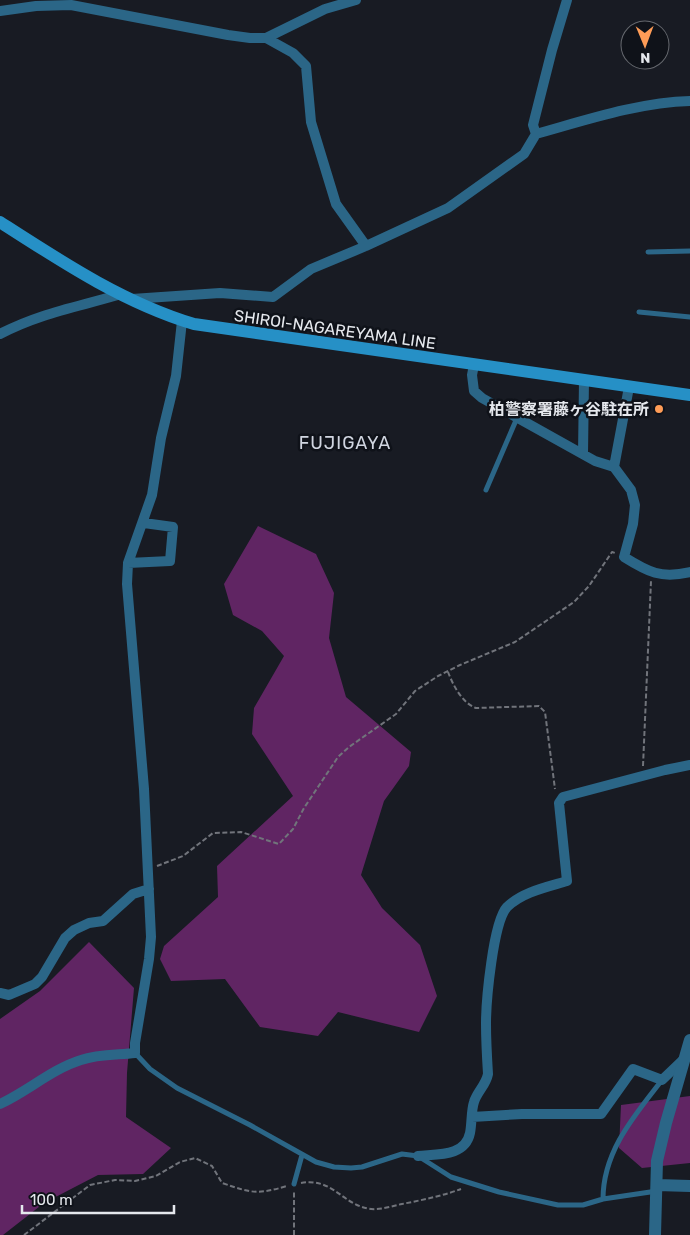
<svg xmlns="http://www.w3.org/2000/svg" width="690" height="1235" font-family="Rubik,'Noto Sans JP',sans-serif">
	<rect width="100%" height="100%" fill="#181b23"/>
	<path fill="#602563" d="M258,526l58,28 18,39 -5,45 17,59 65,55 -2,14 -25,35 -23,74 21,33 38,37 17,51 -18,36 -81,-20 -20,24 -58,-9 -35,-48 -54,2 -11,-22 4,-13 54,-49 -1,-31 76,-70 -41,-62 2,-26 30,-52 -22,-25 -29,-16 -9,-31z
		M89,942l45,46 -7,85 -1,44 45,31 -28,26 -45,1 -54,28 -41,32h-3v-216l40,-28z
		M690,1096v67l-48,5 -23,-20 2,-43z"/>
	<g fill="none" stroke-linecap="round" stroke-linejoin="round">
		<path stroke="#71747b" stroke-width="2" stroke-dasharray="5 2.5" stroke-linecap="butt" d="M448,672c5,13 14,31 28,36l63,-2 6,6 10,77
			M643,766l8,-185
			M157,866l26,-10 30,-23 28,-1 38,12 14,-15 11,-21 34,-51 11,-10 47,-33 19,-23 23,-15 22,-11 55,-23 59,-40 15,-16 23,-34 3,1
			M301,1183c32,-6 42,23 70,26 10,1 21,-3 31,-5 20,-4 40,-8 59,-15
			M24,1235l66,-50 25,-5 20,1 21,-5 24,-14 15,-4 17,8 10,17c30,10 34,12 65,3
			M294,1235v-44"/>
		<path stroke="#2b6687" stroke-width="5" d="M648,252l42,-1
			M639,312l51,5
			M486,490l31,-72
			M135,1053l15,16 27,19 73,37 66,37 18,5 17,1 11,-1 40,-13 16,2 33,21 48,15 59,13h25l20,-6 54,-8
			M294,1184l8,-29
			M603,1199c0,-48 32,-84 59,-119"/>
		<path stroke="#2b6687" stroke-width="10" d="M0,11l36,-5 35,-1 157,30 22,3h16l59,-29 31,-9
			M266,38l27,15 13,13 5,56 25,82 30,42
			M536,134l-3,-9 19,-75 15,-50
			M132,299l88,-6 53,4 38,-28 55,-23 82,-38 76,-54 12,-20c47,-13 104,-32 154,-33
			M0,334c40,-21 78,-27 121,-40
			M474,365l-2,10 2,16 8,7 113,63 19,6 17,23 4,15 -2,19 -9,33c24,15 37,22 66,15
			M583,454l1,-74
			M614,467l15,-80
			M128,563l42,-2 3,-34 -29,-4
			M0,993l9,2 26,-11 7,-7 23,-39 9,-8 15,-7 14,-2 30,-27 16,-5
			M0,1104c28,-13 52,-35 81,-44 17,-6 36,-5 54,-7v-10l14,-84 2,-22 -7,-148 -17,-205 1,-21 24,-68 9,-57 15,-62 6,-55
			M472,1117l50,-3h79l32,-45 29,11 23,-22
			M418,1156c19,-2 47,1 52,-23 2,-10 1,-22 4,-31 3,-10 12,-17 14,-28 -1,-16 -2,-33 -2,-50 0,-22 7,-102 21,-117 15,-15 40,-20 60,-26l-8,-78 4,-6 102,-27 25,-5"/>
		<path stroke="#2b6687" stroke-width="12" d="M657,1185l33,1
			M655,1235l2,-74 9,-38 24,-83"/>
		<path stroke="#2690c6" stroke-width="12" d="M0,222c62,40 124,81 194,102l496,71"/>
	</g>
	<circle fill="#fe9c57" stroke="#0f1219" stroke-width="2" cx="659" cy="409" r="5"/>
	<g text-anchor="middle" stroke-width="5" stroke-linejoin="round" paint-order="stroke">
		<g font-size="16" fill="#e5e8ed" stroke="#0f1219">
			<text transform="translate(335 329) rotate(8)" y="6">SHIROI-NAGAREYAMA LINE</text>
		</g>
		<g font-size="16" font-weight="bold" fill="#e5e8ed" stroke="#0f1219" text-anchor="end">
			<text x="649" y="415">柏警察署藤ヶ谷駐在所</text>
		</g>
		<g font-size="18" letter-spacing="1" fill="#d0d5e0" stroke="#0f1219">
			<text x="345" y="449">FUJIGAYA</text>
		</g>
	</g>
	<g transform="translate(645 45) rotate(179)"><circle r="24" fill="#0f1219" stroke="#65686e"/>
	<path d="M0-4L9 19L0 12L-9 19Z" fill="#fe9c57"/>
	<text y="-8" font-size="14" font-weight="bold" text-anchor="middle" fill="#e5e8ed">N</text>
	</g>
	<path d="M22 1205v8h152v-8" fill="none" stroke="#e5e8ed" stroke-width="2.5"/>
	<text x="30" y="1205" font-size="15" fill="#e5e8ed" stroke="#0f1219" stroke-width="4" paint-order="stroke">100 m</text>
</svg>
